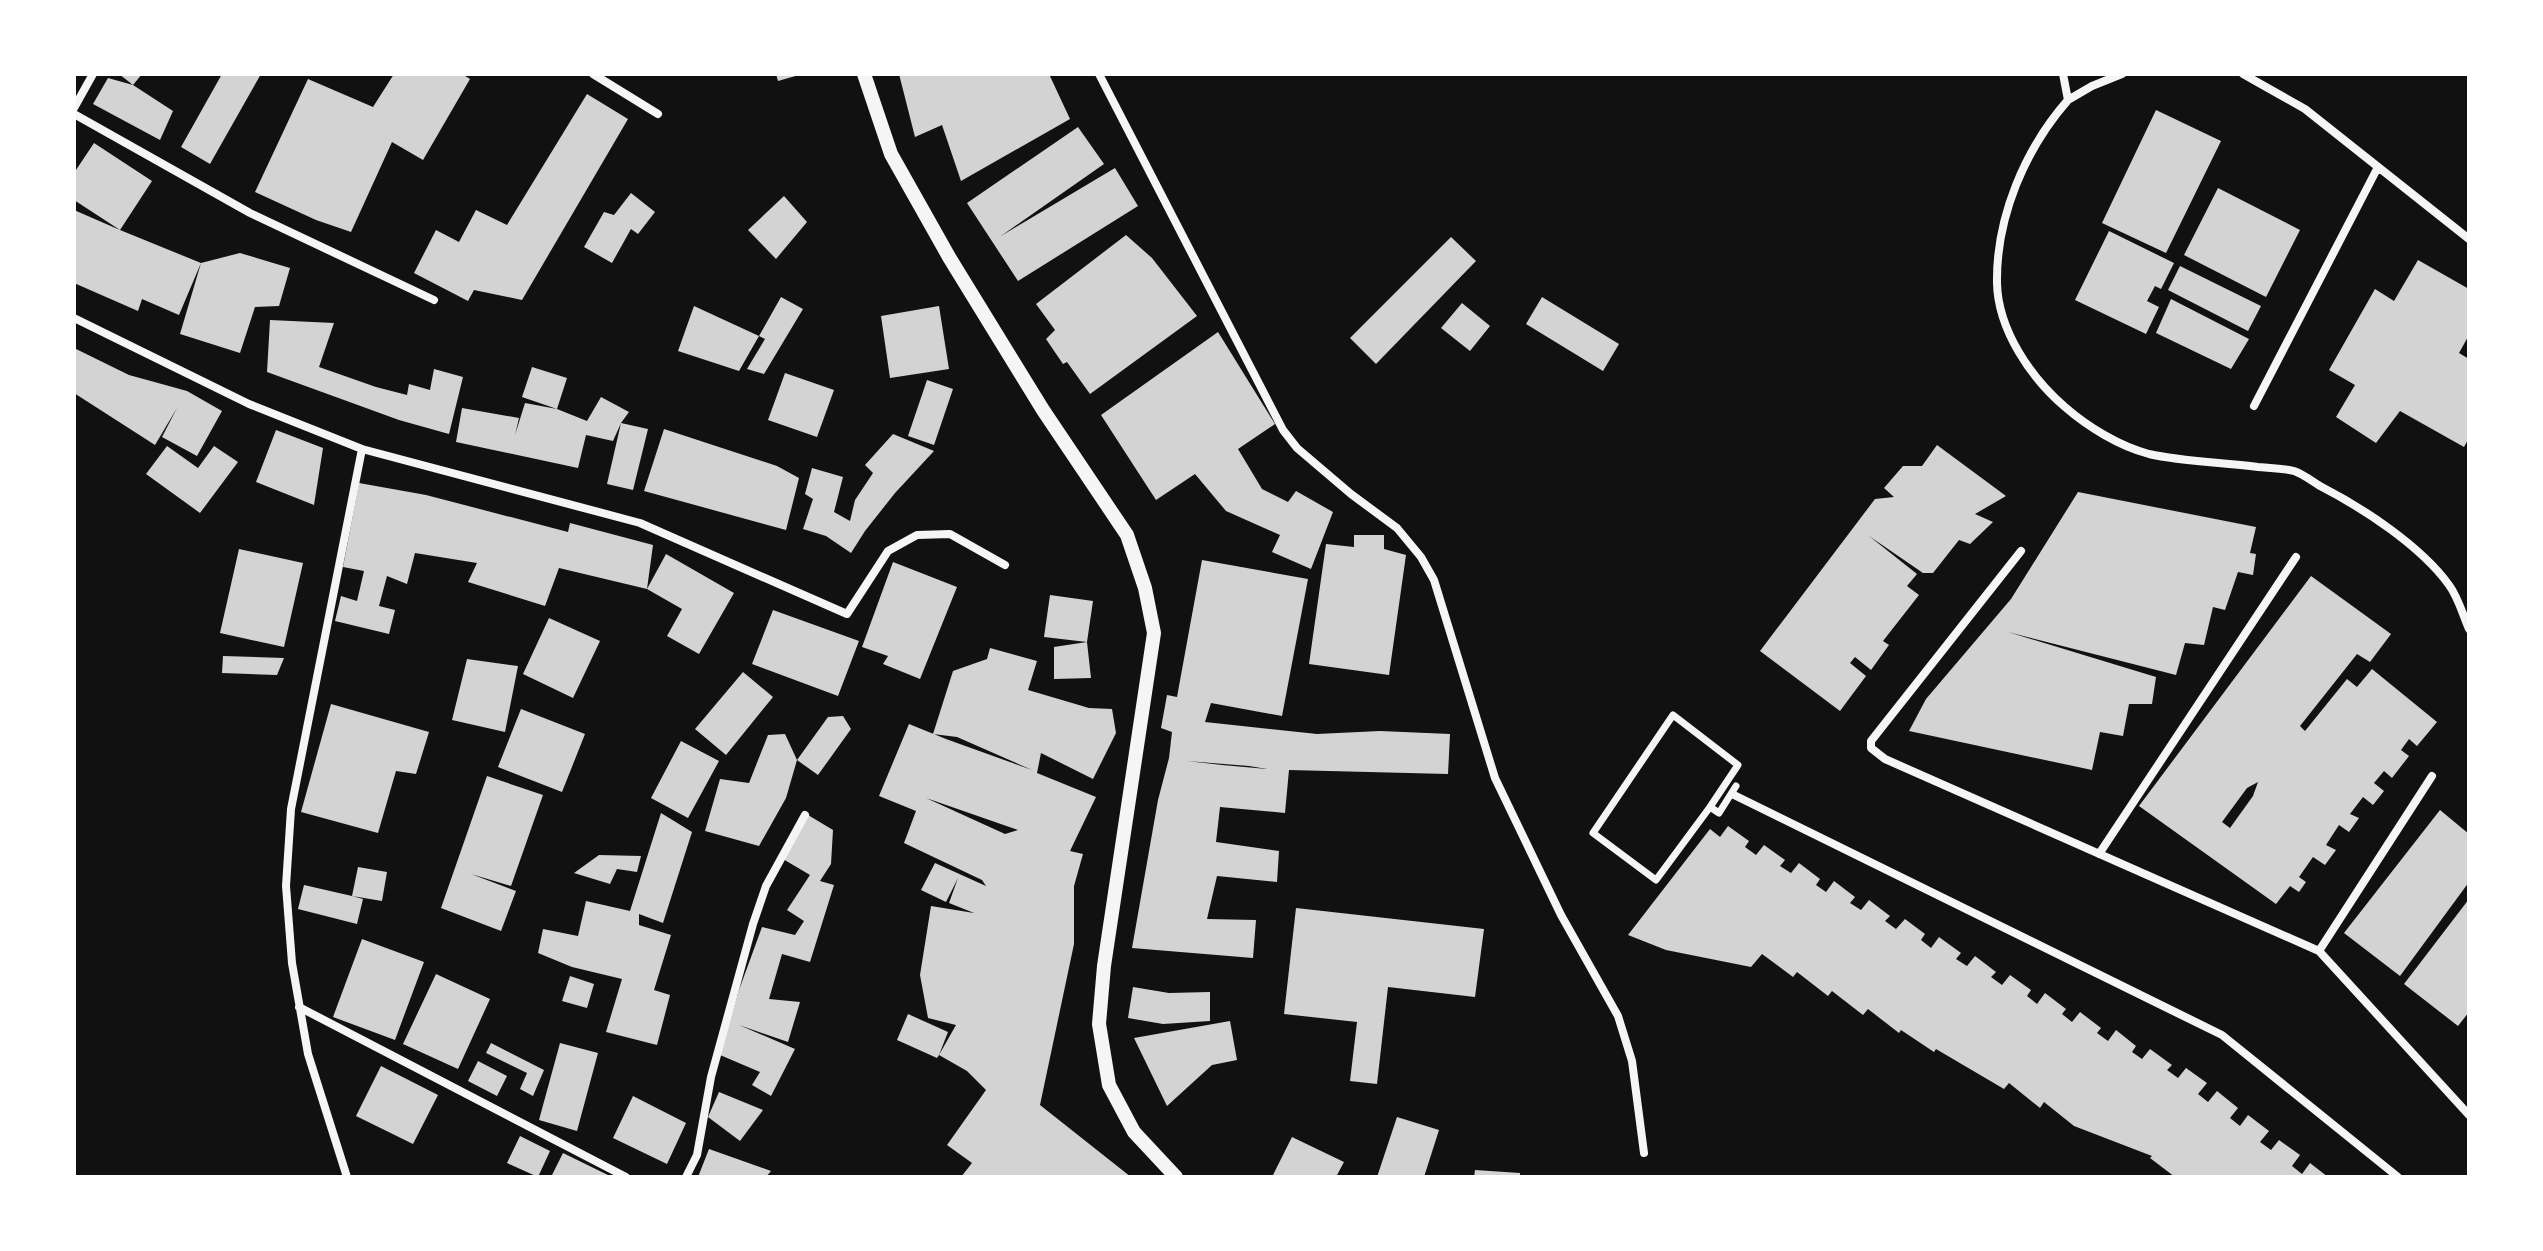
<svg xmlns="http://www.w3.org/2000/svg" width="2543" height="1251" font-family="Arial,sans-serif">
	<rect width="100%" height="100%" fill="#111"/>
	<path fill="#d3d3d3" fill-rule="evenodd" d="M119,74h23l-9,11z
		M222,74h39l-51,90 -29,-17z
		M394,74h68l8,5 -47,81 -31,-18 -41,90 -35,-12 -61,-28 53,-113 65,28z
		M776,74h22l1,1 -21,6z
		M899,74h150l21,45 -109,62 -19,-56 -27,12z
		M108,78l25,7 40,26 -13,29 -67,-36z
		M587,94l41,25 -106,181 -48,-10 -6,11 -54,-28 22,-43 23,12 17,-32 31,15z
		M2156,110l65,31 -55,112 -64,-30z
		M1078,127l26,37 -103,72 114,-68 23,38 -120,75 -51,-78z
		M94,143l58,38 -32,49 81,33 39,-10 50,15 -11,38 -24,1 -15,46 -60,-19 21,-71 -22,52 -37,-16 -4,12 -64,-28v-73l46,20 -46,-30v-27z
		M2218,188l82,42 -34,67 -82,-42z
		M631,193l24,19 -17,22 -7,-5 -19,34 -28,-16 20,-35 10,3z
		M784,196l23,26 -31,37 -28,-29z
		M2109,231l65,32 -13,26 -6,-3 -8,15 12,6 -13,27 -71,-34z
		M1126,235l26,23 45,58 -107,78 -23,-32 -4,2 -17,-25 9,-9 -19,-26z
		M1451,237l25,24 -100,103 -26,-26z
		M2418,260l51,29v46l-10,18 10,6v79l-5,9 -64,-36 -24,32 -40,-26 19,-32 -26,-15 46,-81 19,12z
		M2180,266l81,40 -13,25 -80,-41z
		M781,297l22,12 -39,65 -17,-5 18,-30 -6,-3z
		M1542,297l77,47 -16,27 -77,-47z
		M2171,299l78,40 -18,30 -75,-36z
		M1462,303l28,23 -20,25 -29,-23z
		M694,306l65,30 -20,35 -61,-20z
		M939,306l10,63 -59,9 -9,-62z
		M270,320l64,3 -15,44 57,20 31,8 2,-11 21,6 4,-21 29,8 -14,57 -50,-14 -132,-48z
		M1218,332l57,92 -37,25 24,40 26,13 8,-11 37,21 -22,57 -39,-17 8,-17 -54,-24 -31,-37 -39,26 -55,-85z
		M74,348l55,27 58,16 35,20 -25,45 -35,-19 15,-29 -22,37 -81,-52z
		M532,367l35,11 -10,31 30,12 14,-24 28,15 -8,11 27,6 -15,61 -26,-6 14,-61 -8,18 -27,-6 -8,33 -122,-26 6,-34 57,10 -4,17 10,-32 32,6 -35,-12z
		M785,373l49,17 -17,47 -49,-17z
		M927,380l26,9 -19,56 -26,-9z
		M664,429l113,37 22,12 -13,52 -142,-39z
		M276,430l47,18 -9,57 -58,-23z
		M893,434l41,17 -39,42 -30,38 -14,22 -25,-17 -23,-7 10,-30 -8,-5 7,-26 31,9 -9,35 16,9 5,-21 18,-27 -8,-8z
		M1937,445l69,51 -31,18 18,8 -23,22 -11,-4 -26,33h-10l-54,-37 48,38 -10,12 12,9 -36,46 6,4 -18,25 -16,-13 -5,6 16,13 -26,35 -80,-60 115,-152 19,-2 -10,-9 19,-22h19z
		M167,446l31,22 16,-22 24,16 -38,51 -54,-39z
		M359,483l67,12 142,37 2,-9 83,22 -6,44 19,-35 68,39 -35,61 -32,-18 15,-27 -35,-20 -88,-21 -14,38 -77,-24 9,-19 -62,-10 -8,31 -20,-8 -8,30 16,4 -6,24 -54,-13 6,-25 16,5 7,-30 -21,-4z
		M2078,492l178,35 -6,26 6,1 -3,21 -15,-3 -13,38 -12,-3 -9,38 -19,-2 -9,32 -168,-43 148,45 -4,27h-23l-6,32 -23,-4 -8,38 -183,-39 17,-32 85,-100z
		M1354,535h30v14l22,6 -17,120 -80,-11 17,-120 28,3z
		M239,549l64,14 -19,84 -64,-14z
		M1202,560l106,19 -26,137 -71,-13 -6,19 112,12 63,-3 70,3 -2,40 -159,-4 -4,43 -65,-6 -4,35 63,9 -2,31 -60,-6 -10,43 49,1 -3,38 -121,-10 26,-148 11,-42 3,-26 -11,-4 6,-33 10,2zM1187,761l62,5 18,3 -45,-4z
		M893,562l64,25 -37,92 -37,-15 5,-8 -26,-9z
		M2311,576l80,58 -21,28 -13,-8 -57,72 5,5 42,-52 10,8 15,-18 65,53 -20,24 -8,-7 -8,11 8,6 -17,22 -8,-7 -10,12 10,8 -11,14 -10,-8 -13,17 9,4 -10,14 -10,-7 -13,20 10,5 -11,15 -12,-8 -14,20 7,5 -7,10 -9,-6 -14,18 -137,-98zM2258,782l-5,14 -23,32 -8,-6 25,-34z
		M1050,595l43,6 -6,41 -43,-5z
		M773,610l86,31 -21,55 -86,-32z
		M549,618l51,23 -27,57 -50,-24z
		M1087,642l4,36 -37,1v-32z
		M990,648l47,13 -9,29 61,18 23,1 4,24 -23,46 -52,-26 -4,20 59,24 -26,54 13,3 -9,32v58l-34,161 91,72h-170l11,-14 -25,-18 39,-55 -19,-19 -28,-16 -2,3 -40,-18 11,-26 40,18 -9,23 17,-30 -28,-7 -8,-43 11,-69 43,7 -25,-10 9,-25 -12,24 -25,-12 14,-27 51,23 -4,-6 -78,-37 12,-32 -37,-15 30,-72 37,15 86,31 -75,-33 -24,-3 20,-63 34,-12zM926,798l92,32 -13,4z
		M223,656l61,2 -7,17 -55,-2z
		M467,659l51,7 -13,66 -53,-12z
		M743,672l30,25 -47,58 -31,-26z
		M331,704l98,28 -13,42 -20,-3 -18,62 -77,-21z
		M521,709l64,25 -23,58 -64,-25z
		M843,716l8,13 -33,46 -21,-15 31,-43z
		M785,734l12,26 -11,38 -27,48 -54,-15 15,-52 29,4 19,-48z
		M681,741l38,20 -31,57 -37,-20z
		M487,776l56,19 -32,91 -40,-12 45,17 -15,40 -60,-23z
		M2440,810l29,24v48l-69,94 -56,-43z
		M661,813l31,19 -29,91 -24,-9v11l32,10 -17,55 16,5 -13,50 -51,-13 16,-53 -50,-12 -34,-14 5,-24 35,7 8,-35 44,10z
		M808,815l25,15 -2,34 -11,17 14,4 -24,77 -28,-8 -13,45 31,3 -12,40 -49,-17 56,24 -24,47 -19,-11 8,-13 -40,-17 19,-65 23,-63 33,8 9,-14 -17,-11 23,-35 -27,-16z
		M1728,826l21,15 -4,6 11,8 8,-10 21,15 -5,6 11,7 8,-10 21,16 -4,6 10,7 8,-11 21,16 -5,6 11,7 8,-10 21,16 -5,5 11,8 9,-10 20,15 -4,6 10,8 8,-11 22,16 -5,6 11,7 8,-10 21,16 -5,5 11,8 8,-10 21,15 -4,6 10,8 8,-11 21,16 -4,5 10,8 8,-10 21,16 -4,5 11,8 8,-11 20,16 -4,6 10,7 8,-10 22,16 -5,5 11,8 8,-10 21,15 -9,11 10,8 9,-11 21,17 -8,10 10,8 8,-11 21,16 -9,11 11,8 8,-10 21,15 -8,11 10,8 8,-11 18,14h-153l-25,-19 2,-2 -78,-30 -30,-24 -4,6 -31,-25 -5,6 -68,-40 -2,3 -33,-22 -2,3 -31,-24 -5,6 -31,-24 -4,5 -31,-24 -4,5 -31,-23 -11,13 -85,-17 -38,-15 82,-106 10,8z
		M599,855l42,1 -4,16 -20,-3 -7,15 -36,-11z
		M358,867l29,5 -5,29 -30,-5 11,3 -6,25 -59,-15 6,-24 48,11z
		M2469,899v113l-11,14 -54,-42z
		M1296,908l188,21 -9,68 -87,-10 -11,97 -27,-3 7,-59 -73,-8z
		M362,939l62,23 -29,78 -62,-23z
		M436,974l54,25 -32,70 -55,-25z
		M570,976l24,8 -7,24 -25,-7z
		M1133,987l36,6 41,-1v29l-47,3 -35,-6z
		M1230,1021l7,39 -25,5 -45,41 -33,-68z
		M491,1043l53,27 -11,26 -13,-7 7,-16 -41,-20z
		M560,1043l38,10 -21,78 -38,-11z
		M478,1061l29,15 -10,20 -29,-15z
		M381,1066l57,29 -25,49 -57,-28z
		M719,1092l44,18 -23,31 -32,-24z
		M633,1096l53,27 -19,41 -54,-26z
		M1397,1117l42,13 -15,47h-47z
		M520,1136l30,15 -12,26 -31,-14z
		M1292,1137l52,25 -8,15h-64z
		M709,1149l62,22 -5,6h-68z
		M563,1153l49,24h-61z
		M1475,1170l45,3v4h-46z"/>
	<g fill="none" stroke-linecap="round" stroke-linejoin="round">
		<path stroke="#f5f5f5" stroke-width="7" d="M1710,807l28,-42 -65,-50 -80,118 63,47 54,-73 9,6 17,-27"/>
		<path stroke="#f5f5f5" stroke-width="8" d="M593,74l65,40
			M1099,74l184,356 14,18 54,46 46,34 24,29 13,23 61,198 66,137 57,101 14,45 12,92
			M2063,74l5,26c-43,49 -72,117 -71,183 1,47 34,95 68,124 23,20 54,39 84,47 35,8 73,8 109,13 11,1 25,1 36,4 9,3 18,10 26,15 43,22 101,60 129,99 9,12 14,30 20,44
			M2243,74l62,35 164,130
			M2068,100l24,-14 30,-12
			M74,108l19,-34
			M74,114l176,99 184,87
			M74,318l175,86 113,45 278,74 207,91 41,-63 29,-16 33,-1 55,31
			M2254,406l124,-239
			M2021,551l-150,190v7l14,11 434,192 150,164
			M1732,794l490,241 176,142
			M2099,854l197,-297
			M2319,951l113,-175
			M299,1007l327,170
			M347,1177l-39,-123 -16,-91 -6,-77 5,-77 71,-360
			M686,1177l11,-22 14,-78 42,-153 13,-38 39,-71"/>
		<path stroke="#f5f5f5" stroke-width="14" d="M864,74l27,80 58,103 94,153 84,125 18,53 9,45 -50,333 -5,58 10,61 25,47 42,45"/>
	</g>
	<rect width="2543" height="1251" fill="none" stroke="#ffffff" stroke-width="152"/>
</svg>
